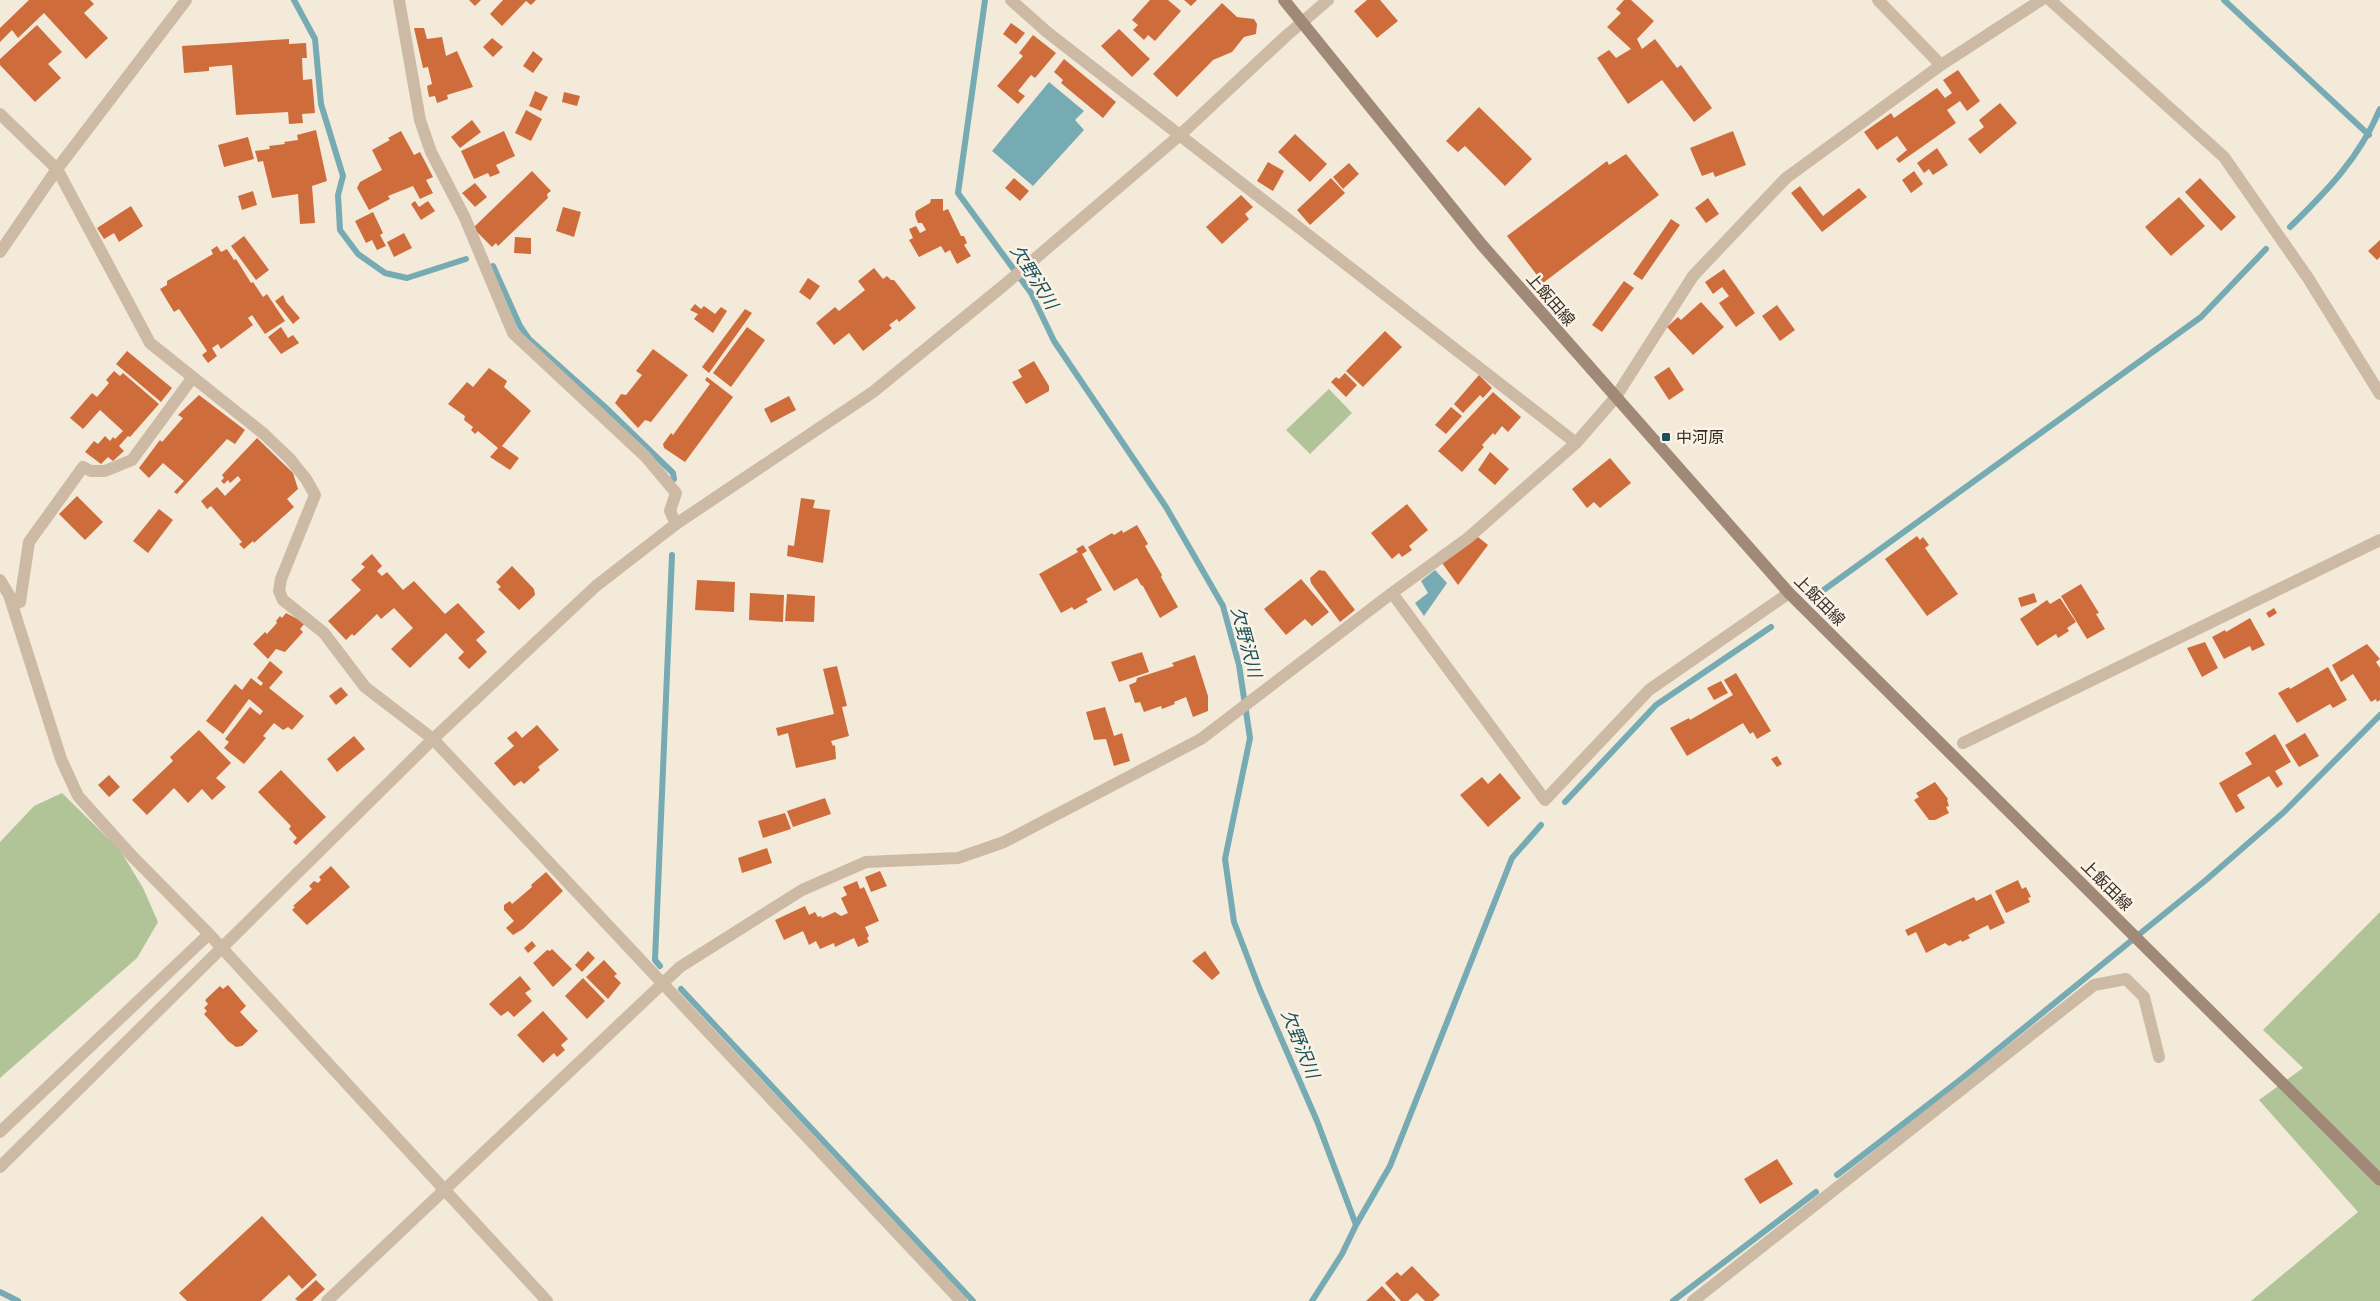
<svg xmlns="http://www.w3.org/2000/svg" width="2380" height="1301" font-family="'Work Sans','Noto Sans JP',sans-serif">
	<rect width="100%" height="100%" fill="#f4eada"/>
	<path fill="#b1c498" d="M1329,389l23,24 -42,41 -24,-24z
		M62,793l58,57 23,38 15,34 -21,36 -137,120v-236l34,-36z
		M2380,912v389h-129l107,-89 -99,-112 44,-32 -40,-38z"/>
	<path fill="#76abb3" d="M1049,82l35,29 -9,9 9,10 -51,56 -41,-35z
		M1435,570l12,13 -23,33 -9,-13 13,-10 -7,-12z"/>
	<g fill="none" stroke-linecap="round" stroke-linejoin="round">
		<path stroke="#76abb3" stroke-width="6" d="M294,0l21,39 6,65 22,72 -5,19 2,35 18,24 27,19 22,5 59,-19
			M985,0l-27,193 73,100 23,48 112,166 57,99 16,59 11,73 -25,121 9,63 26,68 57,131 39,104 -14,29 -30,47
			M2224,0l145,135
			M2290,227c37,-36 70,-70 90,-118
			M493,266l27,60 9,13 75,67 69,67 1,6
			M1814,597l387,-280 65,-68
			M1565,802l91,-97 115,-78
			M660,966l-5,-6 17,-405
			M681,989l292,312
			M1837,1175l118,-91 251,-204 78,-68 96,-97
			M1356,1225l34,-59 122,-308 29,-33
			M0,1292l18,9
			M1673,1301l143,-109"/>
	</g>
	<path fill="#cf6c3c" d="M29,0h61l4,4 -10,9 24,25 -22,21 -42,-46 -26,25 -6,-8 -12,12v-14z
		M469,0h12l-6,6z
		M503,0h33l-5,5 -5,-4 -24,25 -12,-12z
		M1150,0h18l13,11 -26,30 -7,-6 -4,5 -11,-10 5,-5 -6,-5z
		M1184,0h13l-6,6z
		M1367,0h13l18,21 -21,17 -23,-27z
		M1624,0h7l23,21 -17,18 5,10 13,-10 22,29 4,-3 31,43 -18,14 -32,-42 -34,24 -31,-46 12,-8 7,8 15,-9 -24,-22 14,-14 -5,-4z
		M1222,3l15,14 17,2 3,5 -1,10 -12,3 -12,15 -19,8 -36,37 -24,-23z
		M1011,23l14,10 -9,11 -13,-10z
		M37,25l25,27 -14,12 13,14 -26,24 -35,-37v-6z
		M414,28h10l3,11 15,-2 4,19 11,-5 16,36 -26,8 1,4 -11,4 -2,-7 -6,1 -2,-11 5,-2 -4,-17 -5,1z
		M1119,29l31,30 -18,18 -31,-31z
		M1033,35l23,18 -21,25 -4,-3 -13,16 7,5 -7,8 -21,-18 26,-30 -4,-3z
		M492,38l11,9 -10,10 -10,-10z
		M289,39v5l17,-1 1,15h-5l1,22 9,-1 3,34 -13,1 1,9 -14,1 -1,-12 -52,3 -4,-50 -23,2v4l-25,2 -2,-27z
		M533,51l10,8 -10,14 -10,-7z
		M1064,59l52,43 -13,16 -42,-35 2,-3 -9,-8z
		M1958,70l22,31 -13,10 -7,-10 -13,9 9,13 -57,40 -3,-4 11,-9 -10,-14 -20,14 -13,-18 27,-19 3,5 43,-30 8,10 7,-5 -9,-13z
		M535,91l13,6 -7,14 -12,-5z
		M564,92l16,4 -3,10 -15,-4z
		M2000,103l17,20 -37,31 -12,-15 16,-12 -5,-7z
		M1479,107l53,52 -27,27 -40,-40 -7,6 -12,-11z
		M526,110l16,9 -11,22 -16,-8z
		M472,120l9,12 -21,16 -9,-11z
		M316,130l11,51 -15,5 3,37 -15,1 -2,-30 -26,4 -9,-37 -5,1 -3,-11 15,-2 -1,-3 16,-2 -1,-2 14,-2 -1,-5z
		M401,131l13,24 6,-3 13,25 -7,3 7,13 -13,6 -7,-13 -25,10 2,3 -21,11 -12,-22 3,-6 22,-12 -10,-20 18,-10 -2,-2z
		M504,131l11,25 -19,9 4,8 -10,4 -2,-4 -14,6 -13,-28z
		M1733,131l13,34 -31,12 -2,-5 -11,4 -12,-28z
		M1295,134l32,30 -17,18 -32,-30z
		M248,137l6,22 -30,8 -6,-22z
		M1937,148l11,17 -15,10 -4,-6 -5,4 -7,-10z
		M1626,154l33,41 -116,88 -36,-47 100,-75 2,4z
		M1268,162l16,9 -11,20 -16,-10z
		M1349,163l10,11 -16,15 -10,-12z
		M532,171l19,20 -4,3 1,4 -50,48 -2,-3 -4,4 -19,-19z
		M1914,171l9,13 -12,9 -9,-13z
		M1014,178l15,13 -9,10 -15,-13z
		M1331,178l14,15 -35,32 -13,-15z
		M2200,178l36,39 -15,14 -36,-39z
		M475,183l12,14 -12,10 -13,-14z
		M1800,186l23,30 36,-28 8,9 -45,35 -31,-39z
		M253,191l4,14 -15,5 -4,-14z
		M1241,195l12,12 -8,7 4,5 -27,25 -16,-17z
		M2179,197l26,29 -34,30 -26,-29z
		M1708,198l11,16 -13,9 -11,-15z
		M931,199h12v12l5,-2 13,27h3l3,7 -3,2 7,11 -14,8 -7,-14 -5,3 -4,-7 -22,11 -10,-17 4,-2 -4,-9 7,-3 4,7 6,-3 -4,-7h-4l-3,-8 1,-4 14,-8z
		M415,201l4,6 9,-6 7,10 -14,9 -10,-16z
		M131,206l12,20 -24,16 -5,-9 -10,6 -7,-11z
		M563,207l18,5 -7,25 -18,-6z
		M373,212l10,21 -3,2 6,11 -9,4 -5,-10 -6,3 -11,-22z
		M1671,219l9,6 -38,55 -9,-6z
		M404,233l8,15 -18,9 -7,-15z
		M244,236l25,34 -13,10 -25,-34z
		M515,237l16,1v16l-17,-1z
		M2380,240v17l-3,3 -9,-9z
		M217,246l4,6 6,-3 7,11 2,-1 15,24 2,-1 10,15 4,-3 18,27 -20,13 -13,-19 -4,3 5,7 -32,24 -3,-5 -6,4 5,8 -9,7 -6,-8 5,-4 -28,-42 -5,3 -14,-23 7,-4v-4l46,-27 -2,-4z
		M874,268l9,11 4,-3 4,4h3l22,28 -17,14 -2,-3 -8,6 3,3 -29,23 -14,-18 -15,12 -18,-22 19,-16 4,4 26,-21 -7,-9z
		M1724,269l31,44 -19,14 -17,-24 10,-7 -7,-9 -9,7 -8,-12z
		M808,278l12,8 -10,14 -11,-8z
		M1624,281l10,7 -32,44 -10,-7z
		M283,295l3,7 14,16 -7,6 -18,-23z
		M1701,302l23,25 -31,28 -26,-28 11,-10 3,3z
		M695,304l6,5 3,-3 11,8 6,-7 6,4 -14,22 -19,-14 4,-5 -8,-4z
		M1777,305l18,25 -15,11 -18,-25z
		M745,309l7,4 -43,60 -7,-6z
		M281,327l7,11 5,-3 6,8 -18,11 -13,-17z
		M747,327l18,13 -34,47 -18,-14z
		M1385,331l17,16 -39,40 -17,-16z
		M653,349l35,26 -37,47 -6,-2 -7,8 -23,-25 6,-9 5,1 16,-20 -6,-4z
		M127,351l45,37 -11,14 -45,-38z
		M1034,361l15,25v5l-23,13 -14,-22 10,-5 -4,-7z
		M1669,367l15,23 -15,10 -15,-23z
		M489,368l18,13 -3,6 27,24 -29,35 17,12 -9,12 -20,-13 8,-9 -20,-17 -3,3 -4,-4 2,-3 -9,-7 1,-4 -17,-12 19,-22 6,5z
		M114,371l6,5 3,-3 36,31 -29,33 -2,-1 -9,10 5,5 -11,10 -5,-4 -7,7 -16,-12 9,-11 4,3 7,-8 5,5 3,-4 2,2 8,-8 -23,-21 -17,19 -13,-11 22,-25 5,4 12,-14 -3,-3z
		M1345,373l12,12 -11,12 -15,-15 5,-5 3,2z
		M1479,375l13,13 -9,10 -3,-3 -17,18 -9,-9z
		M707,377l26,20 -48,65 -21,-14 -1,-4 8,-11 2,2 37,-51 -5,-4z
		M1493,392l28,25 -13,15 -6,-6 -7,9 -2,-2 -11,12 2,2 -22,25 -24,-21z
		M199,395l46,35 -10,14 -8,-5 -50,55 -3,-2 10,-11 -21,-18 -14,15 -10,-10 21,-28 2,2 21,-24 -5,-3z
		M789,396l7,14 -25,13 -7,-14z
		M1451,407l11,9 -16,18 -11,-9z
		M257,438l36,35 5,16 -11,10 7,8 -40,36 -1,-2 -9,8 -5,-5 3,-2 -31,-36 -4,3 -6,-8 16,-14 8,9 16,-16 -3,-4 -8,7 -2,-3 -4,4 -3,-3 3,-3 -2,-3z
		M1490,452l19,17 -14,16 -17,-15z
		M1610,458l21,25 -31,25 -6,-6 -7,6 -15,-19z
		M77,496l26,26 -18,18 -26,-26z
		M801,498l14,2 -2,8 17,2 -7,53 -36,-7 1,-11 6,1z
		M1407,504l21,26 -19,16 3,4 -10,7 -3,-4 -7,6 -21,-26z
		M159,509l14,11 -25,33 -15,-12z
		M1137,525l11,19 -3,2 17,29 -1,2 17,30 -18,11 -17,-32 -2,-1 -4,-7 -23,13 -26,-44 24,-14 2,2 8,-5 1,3z
		M1917,536l3,4 3,-3 6,8 -4,3 33,46 -31,22 -42,-57z
		M1478,537l10,8 -30,40 -16,-22z
		M1083,545l4,6 -5,3 20,36 -16,9 2,3 -14,8 -2,-3 -11,6 -22,-39 39,-22 -2,-3z
		M372,554l10,12 -5,5 5,5 5,-4 16,18 11,-9 31,33 13,-11 27,29 -9,8 11,12 -18,17 -11,-11 6,-6 -18,-19 -36,35 -19,-19 22,-21 -19,-20 -13,11 -4,-5 -23,22 -2,-2 -6,6 -18,-19 33,-31 -10,-10 14,-13 -4,-3z
		M512,566l22,23 1,6 -16,15 -21,-21 3,-2 -5,-5z
		M1319,570l6,1 30,39 -15,12 -29,-39 -1,-5z
		M1301,579l28,33 -17,14 -7,-7 -19,16 -22,-26z
		M697,580l38,2 -1,30 -39,-2z
		M2081,584l18,29 -3,1 9,15 -18,10 -26,-43z
		M750,593l34,2 -1,27 -34,-2z
		M2034,593l3,9 -16,5 -3,-9z
		M787,594l28,2 -1,26 -29,-1z
		M2060,598l16,24 -9,6 2,3 -11,7 -2,-4 -19,12 -17,-27 27,-19 3,4z
		M2274,608l3,5 -8,5 -3,-5z
		M286,613l19,10 -5,6 3,3 -18,20 -9,-3 -8,10 -15,-15 12,-12 2,2 10,-11 -1,-2 4,-5 2,2z
		M2250,618l15,27 -13,6 -2,-5 -26,13 -12,-22 13,-7 1,2z
		M2205,642l13,26 -16,9 -15,-29z
		M2367,644l13,15 -4,3 4,6v32l-3,2 -1,-3 -5,3 -18,-28 -12,8 -9,-17z
		M1142,652l7,20 -30,10 -8,-20z
		M1195,655l13,41v15l-15,6 -7,-20 -12,5 1,2 -13,5 -1,-3 -17,6 -4,-10 -5,1 -6,-18 7,-3 1,-4 37,-12 -2,-3z
		M270,661l13,11 -14,16 35,28 -12,14 -4,-3 -5,3 -9,-7 -11,13 3,2 -22,26 -20,-16 5,-6 -4,-3 25,-32 10,8 3,-4 -14,-12 -26,35 -17,-13 29,-37 7,6 9,-12 10,8 2,-3 -6,-5z
		M837,666l10,40 -5,1 7,29 -18,5 2,5 2,-1 1,14 -40,9 -8,-35 -10,3 -2,-8 58,-14 -11,-45z
		M2328,667l19,33 -14,8 -3,-4 -33,19 -19,-30 11,-6 1,2z
		M1736,673l35,58 -14,8 -4,-7 -3,2 -7,-11 -56,33 -17,-28 19,-10 1,2 43,-25 -9,-15z
		M1721,681l7,12 -14,7 -7,-12z
		M341,687l7,8 -12,10 -7,-9z
		M1105,707l9,29 8,-3 8,28 -16,5 -8,-27 -12,1 -8,-28z
		M537,725l22,25 -21,17 2,3 -16,14 -3,-3 -7,5 -20,-23 20,-17 -7,-8 9,-7 6,7z
		M199,730l32,33 -15,15 10,9 -14,13 -10,-11 -14,14 -14,-15 -27,27 -15,-15 41,-39 -3,-4z
		M2305,733l14,23 -20,11 -14,-22z
		M2275,734l16,28 -16,9 8,13 -6,4 -8,-12 -32,19 8,13 -9,5 -17,-30 33,-19 -7,-11z
		M354,736l11,13 -28,23 -10,-13z
		M1777,756l5,8 -5,3 -6,-8z
		M281,770l45,47 -30,28 -3,-3 4,-4 -8,-9 2,-3 -33,-34z
		M1500,773l21,25 -33,29 -28,-32 22,-18 6,7z
		M109,775l11,12 -11,10 -11,-12z
		M1935,782l13,17 -1,1 2,6 -3,1 3,6 -14,7h-6l-15,-20 5,-3 -3,-4z
		M825,798l6,16 -38,13 -6,-16z
		M785,813l6,16 -28,9 -5,-17z
		M767,848l5,15 -30,10 -4,-15z
		M331,866l19,21 -43,38 -15,-15 3,-3 -2,-1 19,-17 -3,-3 5,-5 4,2 3,-3 -2,-3z
		M880,871l7,15 -16,6 -6,-15z
		M546,872l17,19 -40,38 -10,6 -7,-7 8,-7 -10,-11v-5l6,-4 2,3 20,-17 -1,-2z
		M2018,880l4,9 4,-2 5,10 -3,1 2,4 -24,11 -11,-22z
		M857,881l3,8 4,-2 15,34 -14,6 4,9 -2,2 2,4 -11,5 -4,-9 -19,9 -1,-4 -14,6 -4,-8 -7,4 -6,-14 -19,9 -9,-20 30,-14 4,9 6,-3 3,5 3,-1 1,2 13,-6 6,4 7,-3 -7,-15 6,-3 -4,-8z
		M1991,894l14,29 -15,7 -2,-5 -20,10 2,3 -8,4 -1,-2 -12,6 -4,-3 -19,10 -10,-21 -8,4 -3,-6 69,-33 2,4z
		M532,941l4,5 -8,7 -4,-5z
		M552,949l20,20 -19,18 -20,-24 14,-13 3,1z
		M588,951l7,7 -13,14 -7,-7z
		M1205,951l15,22 -8,7 -20,-19z
		M604,960l13,14 -3,2 7,7 -13,16 -22,-22z
		M520,976l11,13 -6,4 7,8 -18,16 -6,-6 -7,5 -12,-12z
		M583,978l22,23 -18,18 -22,-23z
		M228,985l18,21 -6,6 18,19 -16,15 -6,1 -8,-6 -24,-27 3,-3 -3,-3 4,-4 -3,-4 15,-14 3,3z
		M543,1011l25,28 -7,6 4,5 -8,7 -3,-4 -11,10 -26,-28z
		M1777,1159l16,25 -33,20 -16,-25z
		M262,1216l55,59 -15,14 -13,-14 -28,26h-74l-8,-8z
		M1412,1266l28,29 -7,6h-8l-8,-8 -9,8h-7l-16,-18 12,-11 4,4z
		M316,1280l9,9 -13,12h-14l-3,-2z
		M1382,1286l14,15h-30z"/>
	<g fill="none" stroke-linecap="round" stroke-linejoin="round">
		<path stroke="#cdbaa5" stroke-width="12" d="M399,0l21,120 11,32 34,66 48,115 132,123 31,37 -6,18 6,13
			M1011,0l36,32 529,411
			M1878,0l63,65
			M2050,0l174,157 84,121 72,116
			M0,114l57,55 93,174 114,91 26,25 16,20 9,16 -34,84 -2,12 4,9 41,33 41,54 68,52 528,562
			M0,252l57,-83 129,-169
			M0,580l9,15 52,164 17,37 54,60 77,78 338,367
			M1392,593l153,207 104,-110 140,-97
			M12,605l8,-3 9,-60 54,-75 8,4h14l27,-11 61,-83
			M1963,743l417,-203
			M0,1132l209,-198
			M327,1301l353,-334 122,-77 64,-28 92,-4 46,-16 197,-103 191,-146 76,-55 108,-95 39,-45 78,-122 93,-98 155,-113 100,-65
			M1693,1301l401,-316 32,-6 18,18 15,60"/>
		<path stroke="#cdbaa5" stroke-width="12" d="M0,1167l433,-428 163,-153 80,-62 197,-132 130,-106 177,-151 106,-99 42,-36"/>
		<path stroke="#a08976" stroke-width="12" d="M1284,0l198,245 307,348 591,587"/>
	</g>
	<rect fill="#19525c" stroke="#fbf3e6" stroke-width="2" x="1661" y="432" width="10" height="10" rx="2.5"/>
	<g text-anchor="middle" stroke-width="5" stroke-linejoin="round" paint-order="stroke">
		<g font-size="16" fill="#372d27" stroke="#fbf3e6">
			<text transform="translate(1551 299) rotate(49)" y="6">上飯田線</text>
			<text transform="translate(1820 600) rotate(45)" y="6">上飯田線</text>
			<text transform="translate(2107 885) rotate(45)" y="6">上飯田線</text>
		</g>
		<g font-size="16" fill="#372d27" stroke="#fbf3e6" text-anchor="start">
			<text x="1676" y="443">中河原</text>
		</g>
		<g font-size="18" font-style="italic" fill="#19525c" stroke="#fbf3e6">
			<text transform="translate(1034 277) rotate(58)" y="6">欠野沢川</text>
			<text transform="translate(1246 642) rotate(75)" y="6">欠野沢川</text>
			<text transform="translate(1300 1044) rotate(68)" y="6">欠野沢川</text>
		</g>
	</g>
</svg>
